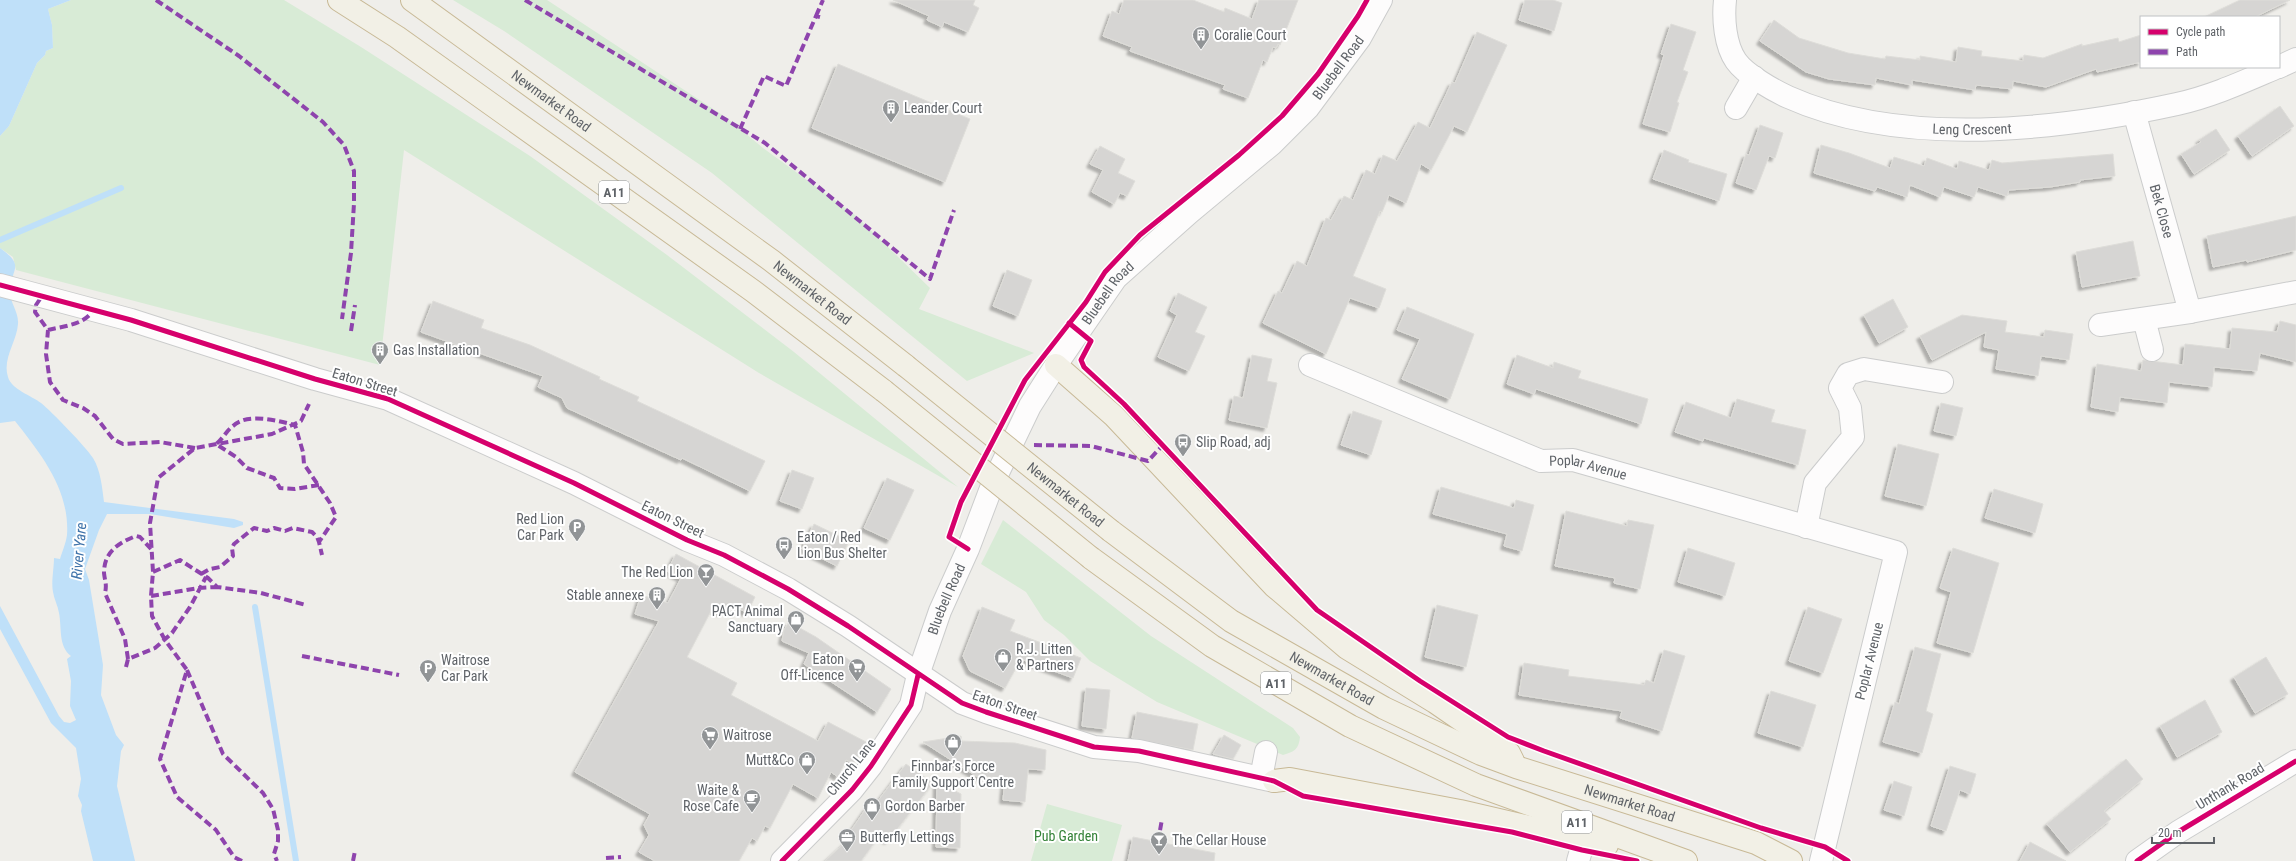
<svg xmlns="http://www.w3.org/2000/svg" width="2296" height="861" font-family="'Roboto Condensed',sans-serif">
	<defs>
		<filter id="shadow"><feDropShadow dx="-3.5" dy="3.5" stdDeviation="1" flood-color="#0004"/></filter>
	</defs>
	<rect width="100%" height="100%" fill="#efeeea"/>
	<path fill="#d8ebd6" d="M71,0h213l77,47 169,109 137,99 127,97 164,135 -199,-114 -355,-223 -24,215 -364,-95 -3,-13 -13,-9v-112l9,-10 28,-63 8,-8 1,-4 7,-3 -1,-23 -4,-16z
		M453,0h94l180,118 36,30 92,67 75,73 -11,21 115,44 -67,28 -255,-208 -208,-142z
		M1003,520l148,116 142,92 7,9c-1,12 -6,15 -17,18l-126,-53 -67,-41 -26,-26 -20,-15 -18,-28 -45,-28z
		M1047,804l75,21 -10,36h-81z"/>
	<path fill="#bfe0f9" d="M0,0h71l-23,9 4,16 1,23 -7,3 -1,4 -8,8 -28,63 -9,10z
		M0,248c26,19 11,19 10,44 0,11 9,20 8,32 -1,17 -16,35 -10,53 3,12 24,19 33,26 10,8 45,44 52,55 8,13 9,30 11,44l130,17 9,3v3l-9,3 -84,-14h-43l-8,16 -14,39 4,11 14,85 -2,30 15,40 8,10 -3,6 -4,35 18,75h-42l-12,-50 1,-6 -4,-9 3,-17 -5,-31 -25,-25 -51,-94v-23l59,110 5,6 6,1 6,-3 -6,-14 1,-25 -4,-22 4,-3c-13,-10 -9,-28 -12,-43 -1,-7 -5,-14 -6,-21 -2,-9 1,-24 1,-34l6,1c2,-7 6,-16 7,-24 3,-45 -26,-81 -52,-114l-15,2z"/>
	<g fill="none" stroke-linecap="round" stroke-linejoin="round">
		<path stroke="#bfe0f9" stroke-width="6" d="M0,240l121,-52
			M255,607l41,254"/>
	</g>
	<path fill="#d6d5d3" stroke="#deddd9" filter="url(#shadow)" d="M893,0h82l-2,5 6,3 -11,24 -24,-10 -2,5 -15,-7 2,-4z
		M1124,0h69l31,12 1,-4 27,11 7,-19h39l-18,45 -2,-1 -2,4 -3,-1 -6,15 -4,-2 -15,38 -25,-9 2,-4 -95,-34 2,-4 -29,-11 9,-25 7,3z
		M1525,0h28l9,3 -8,28 -35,-11z
		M2240,0h50l-35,17h-51z
		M1774,20l25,18 49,15 37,6 1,-3 34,4v-4l36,6 2,-15 24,4 -1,5 42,5 1,-6 19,3 39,-14v2l36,-8 1,4 22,-7v27l-44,10 -1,-3 -50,18 -33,-6 -1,8 -36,-4 -1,5 -63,-10v5l-36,-7 -1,7 -46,-6 -23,-7 -46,-31z
		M1671,24l25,8 -13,38 5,2 -11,30 2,1 -9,29 -27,-8 21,-69 -3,-1z
		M1477,32l30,13 -40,87 -13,-6 -23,44 -10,-6 -15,39 -17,-8 -7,17 -2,-1 -27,65 33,13 -7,19 -29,-10 -24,56 -63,-31 15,-32 4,2 15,-32 10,5 19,-48 5,2 13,-24 9,4 13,-30 9,4 8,-19 14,6 21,-39 12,6 22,-46 3,1z
		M838,64l132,55 -25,63 -133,-54z
		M2280,106l14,20 -42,30 -14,-20z
		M1760,125l23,8 -8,25 -6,-2 -13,34 -20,-7 10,-29 3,1z
		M2216,129l14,21 -36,24 -13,-20 20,-12 -2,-2z
		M1821,145l28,8 41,15 4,-11 30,9 3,-8 30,11 2,-8 30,9 3,-10 10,3 111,-9 2,22 -35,4v2l-30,5 -41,3 -2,6 -29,-9 -4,10 -30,-10 -4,10 -30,-12 -3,12 -30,-10 -2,4 -61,-18z
		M1100,146l25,13 -7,14 17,8 -8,15 -7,-3 -6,11 -22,-12 11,-22 -13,-6z
		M1664,150l25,10 -1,2 39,12 -8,27 -66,-22z
		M2296,216v34l-49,12v-2l-34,7 -6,-31z
		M2133,241l7,35 -58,11 -6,-35z
		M1007,270l25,10 -14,36 -25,-10z
		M1178,293l29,14 -12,25 10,4 -16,35 -31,-14 19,-42 -7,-4z
		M1893,299l15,28 -29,16 -15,-28z
		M433,301l51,19 -3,8 49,17 70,32 -1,2 40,18 -2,4 128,60 -15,30 -68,-33 -1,2 -114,-52 -5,-10 -24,-11 5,-11 -122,-44z
		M1407,307l67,27 -24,65 -48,-20 18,-40 -23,-9z
		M1962,315l45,6 -2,11 39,5 1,-7 28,4 -4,26 -28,-4 -3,20 -42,-7 3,-19 -15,-3 2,-15 -54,28 -12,-24z
		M2280,321l16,4v37l-36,-9 -3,18 -43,-4 -2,20 -43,-5 -2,21 -47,-6 -2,15 -27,-5 6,-43 44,7 2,-11 40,5 2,-21 45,5 2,-21 45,4z
		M1252,355l20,4 -5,22 10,2 -10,45 -38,-8 5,-24 9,2z
		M1517,355l36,13 1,-6 27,9 -3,7 70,21 -7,25 -105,-35 -2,5 -27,-10z
		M1737,399l38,11 -4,12 35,8 -8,35 -94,-27 -1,3 -28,-9 11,-30 45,16z
		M1941,403l22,5 -7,28 -22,-5z
		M1353,411l29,10 -11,34 -30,-10z
		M1898,444l41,10 -13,52 -41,-10z
		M792,470l22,8 -12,31 -22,-8z
		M887,478l27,12 -24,50 -26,-12z
		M1441,487l73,21 2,-8 18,5 -12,46 -18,-5 3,-12 -74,-20z
		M1994,489l49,15 -8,29 -50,-15z
		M1566,511l61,15 1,-6 26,5 -14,64 -26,-6 1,-5 -60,-12z
		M814,524l35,17 -12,25 -35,-17z
		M1688,548l47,15 -10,33 -47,-14z
		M1953,548l46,15 -26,90 -36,-10 14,-51 -11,-4z
		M676,554l79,43 -8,16 -9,-5 -2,5 -11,-6 -4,6 -9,-4 -25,48 50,26 -6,12 87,46 10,-19 40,21 -15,20 -7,-3 -8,17 -7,-5 -13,26 -25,-14 -23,44 -5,-2 -8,15 -5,-3 -13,23h-84l-16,-9 10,-17 -5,-10 6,-11 -75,-42 84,-151 -24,-7 6,-19 27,8 13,-25 -14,-7z
		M1437,605l41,10 -12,52 -41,-10z
		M982,607l33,13 -5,11 71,27 -8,20 -52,-19 -16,29 -35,-17 -7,-15z
		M1808,607l34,12 -19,54 -34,-12z
		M789,622l27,15 75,52 -14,23 -73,-48 5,-11 -27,-12 2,-11z
		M1915,647l26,7 -15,57 7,3 -11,39 -39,-11 12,-40 4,2z
		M1664,650l21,6 -23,75 -42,-13 2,-7 -103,-16 5,-32 45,7 -1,6 76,9 2,-5 8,3z
		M2266,657l22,37 -33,19 -21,-36z
		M1086,688l24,2 -4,39 -24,-3z
		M1771,691l45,14 -13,42 -45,-14z
		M2205,700l17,32 -45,25 -17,-31z
		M1137,712l61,12 -5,26 -61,-12z
		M1224,735l17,10 -8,14 -20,-5z
		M961,736l1,5 53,2 31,7 -1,20 -17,-1 -3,33 -22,-2 2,-22 -29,-2 -53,-34z
		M2126,759l17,20 -39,32 7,8 -41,33 -23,-28z
		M906,764l27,19 -45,58 -8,-6 -19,26h-36l26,-24 -3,-2 19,-28 4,3z
		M1950,766l26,8 -6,20 -10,-4 -14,41 -15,-5z
		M937,781l24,13 -1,54 -24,-1z
		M1894,781l18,6 -8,29 -20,-6z
		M1133,837l82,16 -1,8h-86z
		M2030,842l36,19h-46z"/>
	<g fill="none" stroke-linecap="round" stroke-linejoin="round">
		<g stroke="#cbcccc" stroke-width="24">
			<g id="minor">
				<path id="s1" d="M1725,0c-2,19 0,45 11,61 10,14 37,29 52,36 114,51 270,33 389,7 36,-8 68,-23 101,-37"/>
				<path d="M2279,67l17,-8"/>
				<path d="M1736,108l18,-31"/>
				<path id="s2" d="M2134,112l56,200 106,-20"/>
				<path d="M2144,319l8,31"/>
				<path d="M2100,325l90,-13"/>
				<path id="s3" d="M1310,365l231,96 32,-1 323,92 -75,309"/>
				<path d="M1806,527l9,-44 38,-46 -3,-29 -10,-20 8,-14 16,-5 78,13"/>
				<path d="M782,861l70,-71 19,-24 40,-61 7,-30"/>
				<path d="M1578,861l6,-21"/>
			</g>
		</g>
		<g stroke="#cbcccc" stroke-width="24">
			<g id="tertiary">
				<path d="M0,285l131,35 184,59 73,20 186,84 113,57 37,15 64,34 60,37 114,77 24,9 108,35 45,4 135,30"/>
				<path id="s4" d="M918,675l22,-64 28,-62 25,-66 37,-77 26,-41 60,-87 73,-65 83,-69 36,-36 52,-70 21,-38"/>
				<path d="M1261,778l5,-26"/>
				<path d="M2137,861l41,-29 118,-71"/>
			</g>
		</g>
		<g stroke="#c8b996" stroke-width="24">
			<g id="trunk">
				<path d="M339,0l58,37 356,254 131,100"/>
				<path id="s5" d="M412,0l360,261 134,105"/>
				<path d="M1056,365l58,51 160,170 73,62 88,54 74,51 4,8"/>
				<path id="s6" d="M1111,531l120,90 153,87 97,46 35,13 240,76 35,18"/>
				<path d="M1091,558l121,88 138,80 126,59 210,76"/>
				<path d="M1274,781l16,-2 170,32 147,34"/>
			</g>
		</g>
		<use href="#minor" stroke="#fdfcfc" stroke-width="22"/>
		<use href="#tertiary" stroke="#fdfcfc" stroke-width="22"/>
		<use href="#trunk" stroke="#f2f0e6" stroke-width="22"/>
		<g stroke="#c8b996" stroke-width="24" stroke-linecap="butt">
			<g id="trunk-bridge">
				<path id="s7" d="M906,366l205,165"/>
				<path d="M884,391l207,167"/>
			</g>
		</g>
		<use href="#trunk-bridge" stroke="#f2f0e6" stroke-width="22"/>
		<path stroke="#8e44ad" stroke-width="4" stroke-dasharray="8 4" stroke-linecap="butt" d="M156,0l83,56 84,66 21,23 10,26v32l-3,50 -9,66
			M525,0l240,143 165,136 24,-69
			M816,16l7,-16
			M740,129l24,-53 22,10 30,-70 4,1
			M40,299l-4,6 -1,7 13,18 -2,24 4,28 13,18 20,8 12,8 18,23 10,5 37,-2 35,6
			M48,330c16,-4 37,-5 46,-21
			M351,331l4,-26
			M1034,445l57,1 57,15 14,-15
			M319,485l-24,4 -15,-1 -6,-10 -27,-10 -11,-11 -20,-13c7,-5 10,-13 17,-18 15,-14 45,-5 62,-1l8,27 1,12 26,39 6,14 -17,25 3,13
			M153,572l27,-12 28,18 9,9 44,6 45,12
			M201,574l9,-5 10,-2 13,-11 -1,-8 2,-4 20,-16 13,3 7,-3 11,3 8,-3 19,4 5,5 2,5
			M151,596l48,-8 18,-1
			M302,656l97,19
			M128,659l-3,-20 -20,-46c2,-9 0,-11 -1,-20 0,-21 14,-30 32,-37l4,1 11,12
			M126,667l2,-8 27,-11 17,-15 18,-26 16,-30
			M187,670l36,84 40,39 10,16 5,21v11l-4,13 3,7
			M1158,842l4,-23
			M606,858l15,-1
			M242,861l-8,-4 -18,-27 -39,-33 -17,-38 27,-89 -22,-30 -13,-24 -1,-20 2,-24 -3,-49 8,-45 37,-30 77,-14 29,-13 8,-17
			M353,861l2,-10"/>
		<g stroke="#fff" stroke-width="8">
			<path id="cycleway" d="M0,285l131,35 184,59 73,20 186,84 113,57 37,15 64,34 60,37 114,77 24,9 108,35 45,4 135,30 29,15 209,36 70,18 55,11
				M1069,323l22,18 -10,19 3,7 40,37 193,206 103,71 88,56 36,14 217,77 64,19 23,14
				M968,549l-19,-12 12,-35 64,-122 61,-78 19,-30 35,-37 99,-80 43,-39 36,-42 40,-58 9,-16
				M782,861l70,-71 19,-24 40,-61 7,-30
				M2137,861l41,-29 118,-71"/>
		</g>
		<use href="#cycleway" stroke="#d6006c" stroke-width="5"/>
	</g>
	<defs>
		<g id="building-pin" transform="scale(0.9)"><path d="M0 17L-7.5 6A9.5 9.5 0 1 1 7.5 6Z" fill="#919496" stroke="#fff"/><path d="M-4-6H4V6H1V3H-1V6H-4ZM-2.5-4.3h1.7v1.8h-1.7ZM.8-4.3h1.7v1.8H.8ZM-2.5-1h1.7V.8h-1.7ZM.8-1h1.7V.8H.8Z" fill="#fff"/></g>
		<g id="bus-pin" transform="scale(0.9)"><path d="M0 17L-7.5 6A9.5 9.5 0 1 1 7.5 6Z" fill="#919496" stroke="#fff"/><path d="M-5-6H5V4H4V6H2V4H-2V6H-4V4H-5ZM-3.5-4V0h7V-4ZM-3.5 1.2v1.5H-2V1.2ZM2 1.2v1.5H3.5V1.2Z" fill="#fff"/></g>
		<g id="parking-pin" transform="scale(0.9)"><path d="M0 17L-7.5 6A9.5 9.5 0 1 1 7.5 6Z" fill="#919496" stroke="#fff"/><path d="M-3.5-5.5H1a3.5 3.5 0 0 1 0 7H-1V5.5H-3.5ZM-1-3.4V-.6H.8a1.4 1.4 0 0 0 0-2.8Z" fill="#fff"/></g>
		<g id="bar-pin" transform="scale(0.9)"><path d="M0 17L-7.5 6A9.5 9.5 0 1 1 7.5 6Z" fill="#919496" stroke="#fff"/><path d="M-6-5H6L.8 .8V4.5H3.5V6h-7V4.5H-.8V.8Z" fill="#fff"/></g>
		<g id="shop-pin" transform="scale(0.9)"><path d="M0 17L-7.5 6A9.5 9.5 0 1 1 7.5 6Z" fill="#919496" stroke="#fff"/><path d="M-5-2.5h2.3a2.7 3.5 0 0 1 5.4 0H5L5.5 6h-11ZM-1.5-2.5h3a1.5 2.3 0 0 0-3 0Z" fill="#fff"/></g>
		<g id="supermarket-pin" transform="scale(0.9)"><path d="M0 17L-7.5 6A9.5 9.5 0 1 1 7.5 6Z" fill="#919496" stroke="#fff"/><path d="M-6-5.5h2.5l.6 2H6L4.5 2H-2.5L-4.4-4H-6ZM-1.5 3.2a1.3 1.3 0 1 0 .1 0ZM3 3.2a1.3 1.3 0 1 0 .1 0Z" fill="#fff"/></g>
		<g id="cafe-pin" transform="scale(0.9)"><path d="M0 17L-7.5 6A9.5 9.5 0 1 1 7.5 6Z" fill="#919496" stroke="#fff"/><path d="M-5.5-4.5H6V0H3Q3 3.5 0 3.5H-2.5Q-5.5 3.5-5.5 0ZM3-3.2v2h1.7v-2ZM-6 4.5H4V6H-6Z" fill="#fff"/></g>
		<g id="office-pin" transform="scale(0.9)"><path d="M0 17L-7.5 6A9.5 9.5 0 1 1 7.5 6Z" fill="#919496" stroke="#fff"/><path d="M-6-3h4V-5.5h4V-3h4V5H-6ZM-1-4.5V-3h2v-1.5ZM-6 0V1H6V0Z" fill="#fff"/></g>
	</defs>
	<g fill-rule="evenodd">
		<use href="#building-pin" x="1201" y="35"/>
		<use href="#building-pin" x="891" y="108"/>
		<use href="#building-pin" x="380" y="350"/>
		<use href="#bus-pin" x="1183" y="442"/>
		<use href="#parking-pin" x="577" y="527"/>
		<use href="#bus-pin" x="784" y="545"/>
		<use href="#bar-pin" x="706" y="572"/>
		<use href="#building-pin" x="657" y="595"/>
		<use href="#shop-pin" x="796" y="619"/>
		<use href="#shop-pin" x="1003" y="657"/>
		<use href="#supermarket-pin" x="857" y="667"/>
		<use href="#parking-pin" x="428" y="668"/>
		<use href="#supermarket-pin" x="710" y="735"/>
		<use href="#shop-pin" x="953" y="742"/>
		<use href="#shop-pin" x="807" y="760"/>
		<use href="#cafe-pin" x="752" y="798"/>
		<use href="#shop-pin" x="872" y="806"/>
		<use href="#office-pin" x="847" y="837"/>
		<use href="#bar-pin" x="1159" y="840"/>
	</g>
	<g text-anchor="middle" stroke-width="4" stroke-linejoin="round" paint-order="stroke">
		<g fill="#fff" stroke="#8f9295" stroke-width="1">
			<rect x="599" y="181" width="30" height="22" rx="3"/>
			<rect x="1261" y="672" width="30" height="22" rx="3"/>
			<rect x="1562" y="811" width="30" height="22" rx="3"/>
		</g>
		<g font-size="13" font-weight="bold" fill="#5f6368">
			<text x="614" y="197">A11</text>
			<text x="1276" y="688">A11</text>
			<text x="1577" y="827">A11</text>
		</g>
		<g font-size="14" fill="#5f6368" stroke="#fff" text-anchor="start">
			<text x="1214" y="40">Coralie Court</text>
			<text x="904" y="113">Leander Court</text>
			<text x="393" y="355">Gas Installation</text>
			<text x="1196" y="447">Slip Road, adj</text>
			<text x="564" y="524" text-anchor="end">Red Lion<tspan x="564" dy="16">Car Park</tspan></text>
			<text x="797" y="542">Eaton / Red<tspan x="797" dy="16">Lion Bus Shelter</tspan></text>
			<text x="693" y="577" text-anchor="end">The Red Lion</text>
			<text x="644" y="600" text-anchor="end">Stable annexe</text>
			<text x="783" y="616" text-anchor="end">PACT Animal<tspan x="783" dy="16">Sanctuary</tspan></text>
			<text x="1016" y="654">R.J. Litten<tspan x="1016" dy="16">&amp; Partners</tspan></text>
			<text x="844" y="664" text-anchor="end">Eaton<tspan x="844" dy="16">Off-Licence</tspan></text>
			<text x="441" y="665">Waitrose<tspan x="441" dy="16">Car Park</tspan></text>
			<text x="723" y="740">Waitrose</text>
			<text x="794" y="765" text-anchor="end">Mutt&amp;Co</text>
			<text x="953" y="771" text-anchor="middle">Finnbar’s Force<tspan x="953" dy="16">Family Support Centre</tspan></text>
			<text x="739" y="795" text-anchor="end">Waite &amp;<tspan x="739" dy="16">Rose Cafe</tspan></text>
			<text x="885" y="811">Gordon Barber</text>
			<text x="860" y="842">Butterfly Lettings</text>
			<text x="1172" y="845">The Cellar House</text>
		</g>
		<g font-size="14" fill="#5f6368" stroke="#fff">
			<text dy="5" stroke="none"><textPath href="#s4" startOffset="753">Bluebell Road</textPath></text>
			<text dy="5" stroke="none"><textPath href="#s5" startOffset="172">Newmarket Road</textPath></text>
			<text dy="5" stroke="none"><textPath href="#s1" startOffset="315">Leng Crescent</textPath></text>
			<text dy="5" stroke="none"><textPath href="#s2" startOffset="103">Bek Close</textPath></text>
			<text dy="5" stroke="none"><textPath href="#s5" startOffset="496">Newmarket Road</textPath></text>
			<text dy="5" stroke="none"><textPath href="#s4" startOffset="429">Bluebell Road</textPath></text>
			<text transform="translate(365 382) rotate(17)" y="5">Eaton Street</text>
			<text dy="5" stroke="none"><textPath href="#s3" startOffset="298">Poplar Avenue</textPath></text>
			<text dy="5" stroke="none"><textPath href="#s7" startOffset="205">Newmarket Road</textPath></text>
			<text transform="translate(673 519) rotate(26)" y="5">Eaton Street</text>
			<text dy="5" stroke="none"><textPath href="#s4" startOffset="81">Bluebell Road</textPath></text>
			<text transform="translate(1869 661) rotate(-76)" y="5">Poplar Avenue</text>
			<text dy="5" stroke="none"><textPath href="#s6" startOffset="266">Newmarket Road</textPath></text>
			<text transform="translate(1005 705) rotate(19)" y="5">Eaton Street</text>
			<text transform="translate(851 767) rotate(-51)" y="5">Church Lane</text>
			<text transform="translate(2230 786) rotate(-31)" y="5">Unthank Road</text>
			<text dy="5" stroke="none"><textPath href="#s6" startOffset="590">Newmarket Road</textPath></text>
		</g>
		<g font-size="14" fill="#348238" stroke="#fff">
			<text x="1066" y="841">Pub Garden</text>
		</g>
		<g font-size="15" font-style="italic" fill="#4174aa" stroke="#fff">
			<text transform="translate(79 551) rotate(-85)" y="5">River Yare</text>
		</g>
	</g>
	<rect x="2140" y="16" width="140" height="52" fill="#ffffff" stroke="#bfc1c3"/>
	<rect x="2148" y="29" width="20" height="6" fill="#d6006c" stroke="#bfc1c3"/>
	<text x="2176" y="36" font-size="12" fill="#5f6368">Cycle path</text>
	<rect x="2148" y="49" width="20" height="6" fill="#8e44ad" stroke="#bfc1c3"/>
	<text x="2176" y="56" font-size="12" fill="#5f6368">Path</text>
	<path d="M2152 837v6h62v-6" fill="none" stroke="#5f6368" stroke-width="2"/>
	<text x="2158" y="837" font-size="12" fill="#5f6368" stroke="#ffffff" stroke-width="3" paint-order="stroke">20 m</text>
</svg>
